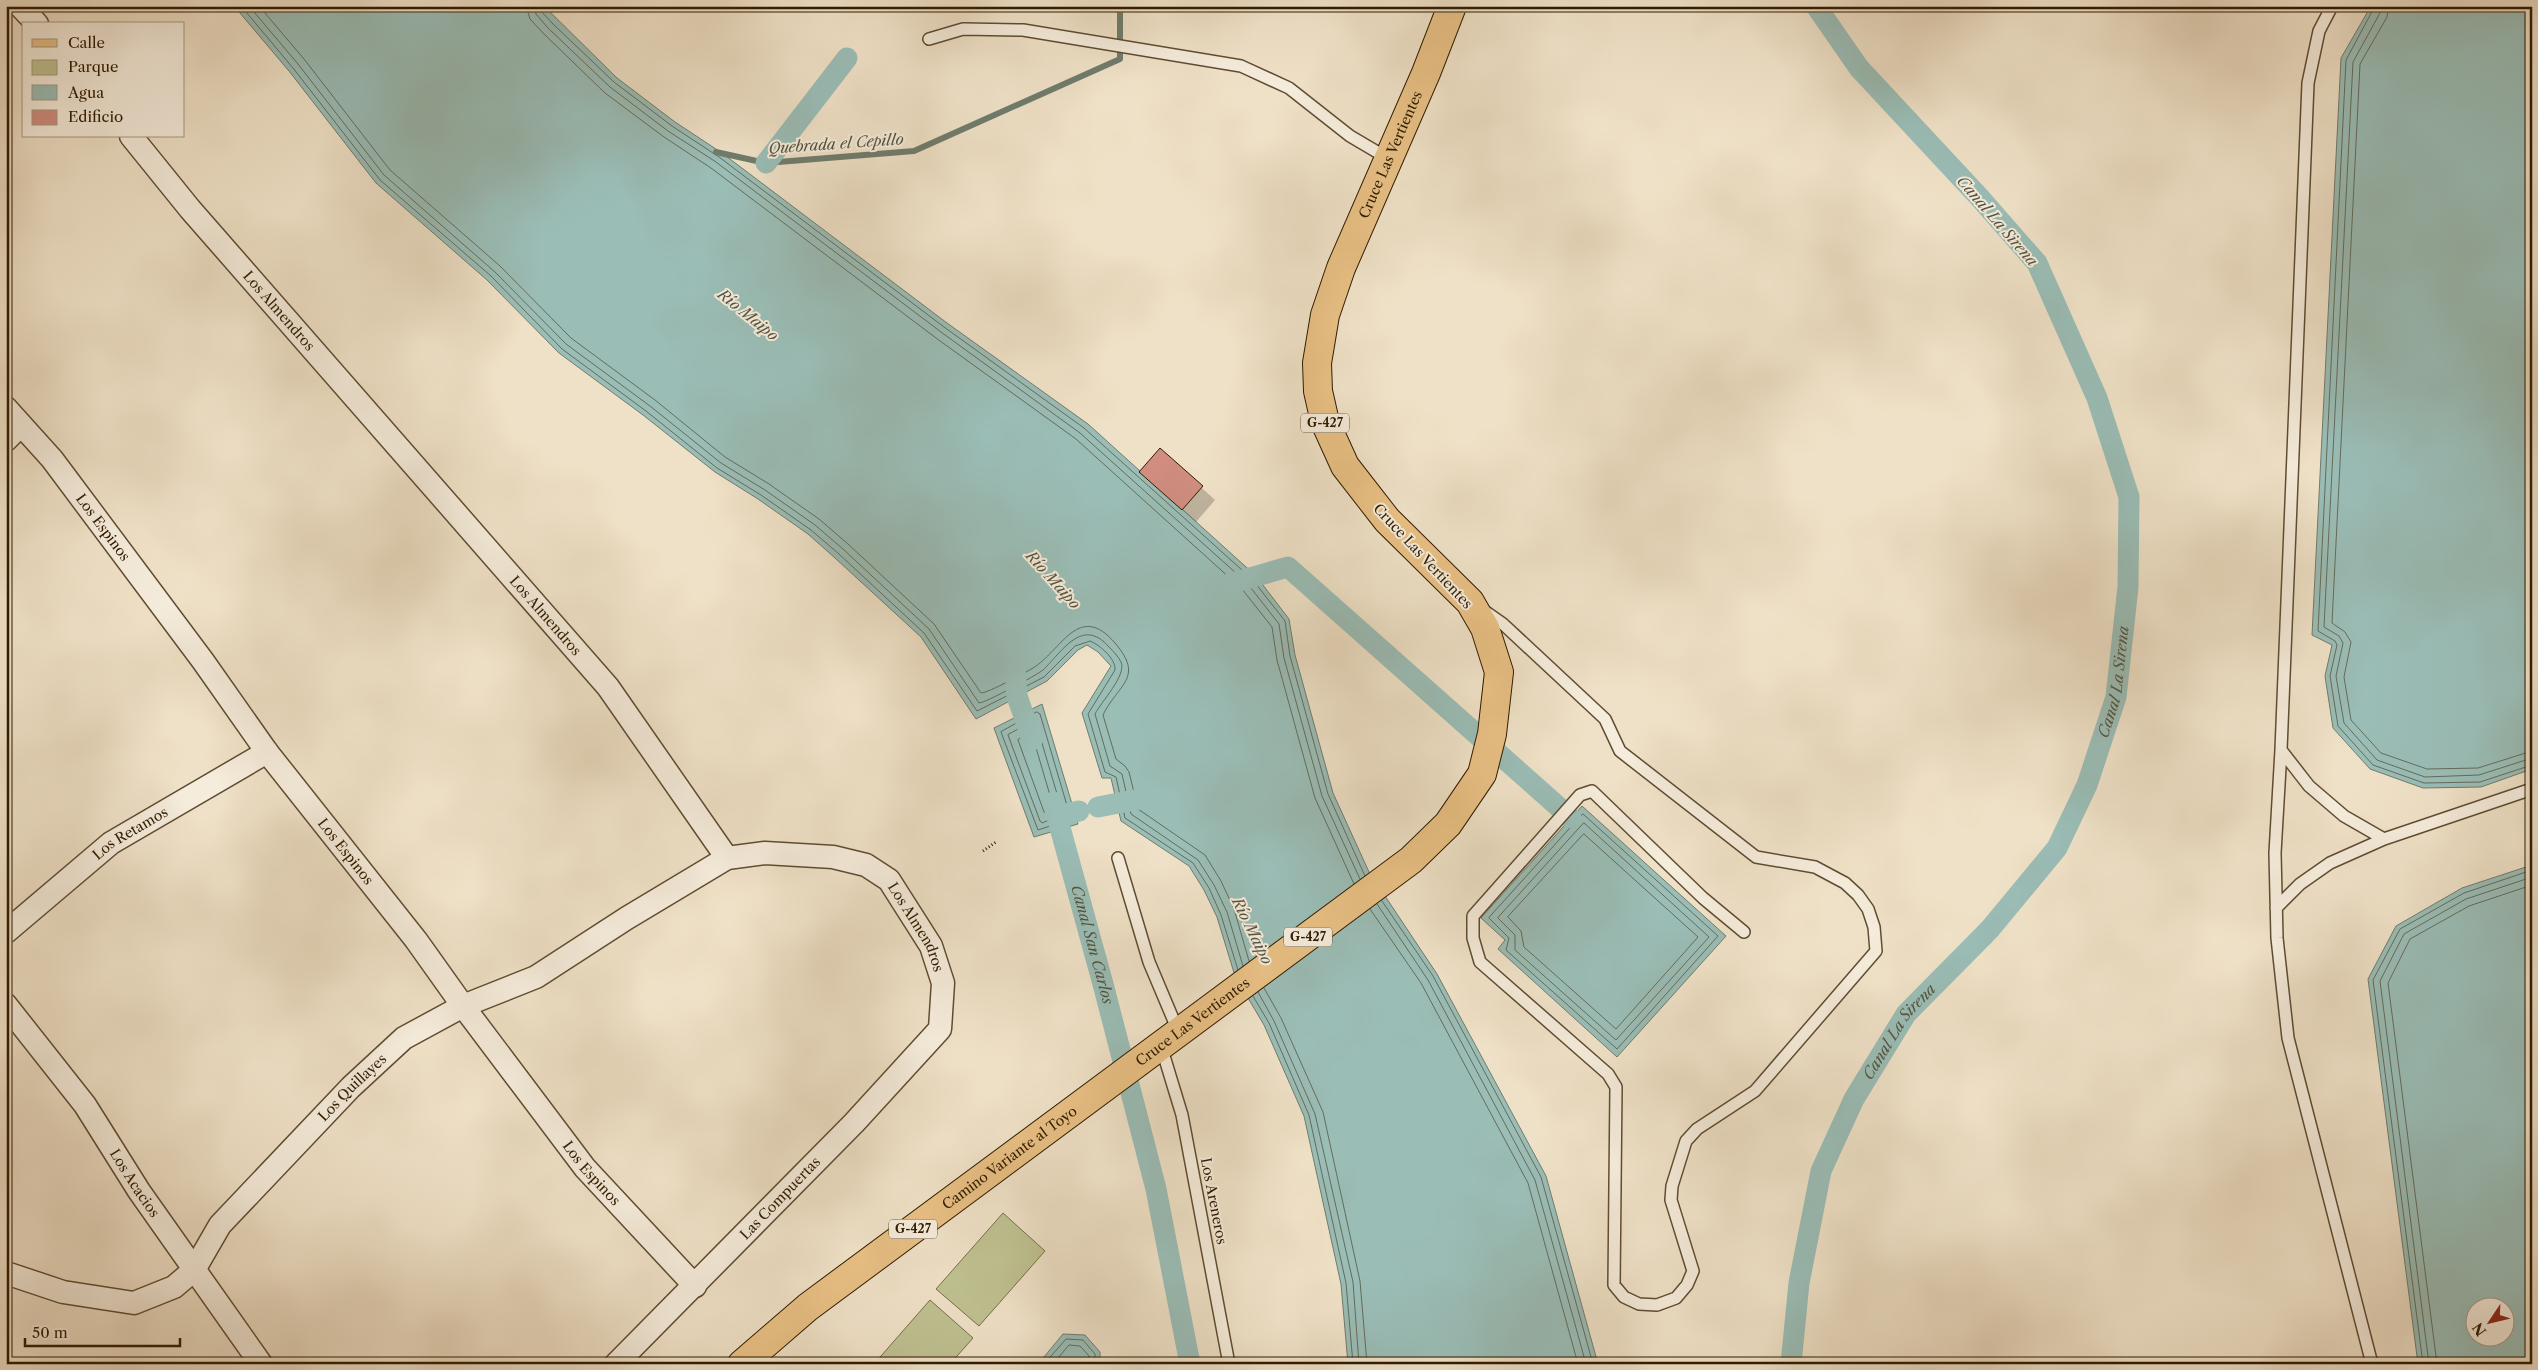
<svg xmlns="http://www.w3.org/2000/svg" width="2538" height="1370" font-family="'Libre Caslon Text',serif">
	<rect width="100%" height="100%" fill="#efe1c7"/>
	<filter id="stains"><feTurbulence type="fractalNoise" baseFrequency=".004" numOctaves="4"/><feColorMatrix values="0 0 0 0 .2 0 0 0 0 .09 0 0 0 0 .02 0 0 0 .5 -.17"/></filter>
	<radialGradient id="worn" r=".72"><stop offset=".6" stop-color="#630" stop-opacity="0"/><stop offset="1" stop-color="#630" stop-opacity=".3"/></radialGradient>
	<path fill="#bfc191" stroke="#776e48" d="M1003,1213l42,38 -66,75 -43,-37z
		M930,1300l43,38 -23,26h-76z"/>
	<path fill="#9abdb6" stroke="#6f7c6d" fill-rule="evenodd" d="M234,6h310l73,72 58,44 47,31 225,170 141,101 168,152 33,43 6,36 38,138 36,79 68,102 109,202 52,188h-250l-7,-80 -37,-168 -40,-91 -29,-49 -18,-59 -13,-27 -15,-24 -68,-45 -10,-43h-9l-20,-65 29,-47 -13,-14 -11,-7 -9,5 -31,31 -71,38 -55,-82 -86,-79 -27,-24 -50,-35 -43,-27 -72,-57 -84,-62 -72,-73 -111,-97 -87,-112z
		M2371,6h161v763l-51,18 -58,1 -53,-19 -37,-41 -8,-52 7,-31 -20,-10 29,-577z
		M1042,704l36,120 -44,13 -40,-109z
		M1582,806l144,130 -109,121 -119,-108 7,-9 -24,-22z
		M2532,865v499h-114l-50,-385 28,-53 66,-38zM2476,1308h30v30h-30z
		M1063,1334l22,1 15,17v12h-64l8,-7z"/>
	<path fill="#0003" d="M1160,450l55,50 -19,22 -55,-50z"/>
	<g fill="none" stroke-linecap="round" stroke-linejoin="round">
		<path stroke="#646c5b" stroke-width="1" d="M241,6l52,62 87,112 111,96 71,73 84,62 71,57 44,27 50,35 28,24 85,79 53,78 67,-34 31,-31 15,-5c10,4 26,18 25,29l-27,44 17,58 11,5 9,41 68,45 16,25 12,27 17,55
			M249,6l49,58 86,111 111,97 71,72 84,62 71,57 44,27 50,35 28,24 86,80 50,74c6,0 58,-28 64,-33 19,-18 39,-54 66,-23 4,4 9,9 12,15 6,13 -20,40 -26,52l15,52 12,8 9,40 67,46 16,25 13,27 16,54
			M259,6l45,53 86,111 110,96 71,72 84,62 70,57 44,27 50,35 29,25 86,80 47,69c7,0 48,-22 55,-27 26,-18 44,-64 79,-23 30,35 3,41 -12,72l13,44 9,7 4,6 9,37 67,46 16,26 13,28 15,52
			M526,6l4,13 13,14 62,60 59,44 47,31 225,170 140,101 166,150 30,38 5,33 38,138 39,86
			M534,6l2,8 12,14 62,59 58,44 48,31 225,170 139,101 167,150 32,41 5,34 38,138 38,83
			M540,6l1,5 12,13 61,58 58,44 47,31 225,170 140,101 168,151 33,42 5,35 38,138 37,82
			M2375,6l-29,54 -28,571 17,10 2,4 -7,31 8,50 35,39 51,18 56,-1 52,-17
			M2381,6l-1,7 -27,49 -29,565 15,9 4,7 -7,33 8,47 33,37 48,17 54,-2 53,-17
			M2389,6l-2,11 -27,47 -28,559 13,9 6,10 -7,35 7,43 30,33 46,16 51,-1 54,-17
			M1037,712l3,2 31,105 -33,11 -37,-98z
			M1033,721l3,2 27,91 -21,9 -2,-2 -32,-86z
			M1029,732l3,2 22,75 -7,4 -3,-1 -26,-72z
			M1583,814l135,122 -101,113 -111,-99 3,-12 -20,-20z
			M1584,823l125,114 -93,103 -101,-90v-15l-17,-17z
			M1584,834l114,103 -82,92 -92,-82 -3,-16 -13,-14z
			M1382,901l51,75 108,201 52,187
			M1377,904l51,76 107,200 51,184
			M1370,909l51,74 107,200 50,181
			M1264,988l17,30 42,94 37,169 7,83
			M1258,992l16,29 41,93 38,168 6,82
			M1253,996l16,27 40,92 37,168 7,81
			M1044,1364l22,-25 17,1 12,14v10
			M1053,1364l16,-19 11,1 9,10v8
			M2423,1364l-50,-384 27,-51 64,-36 68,-23
			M2429,1364l-49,-383 24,-47 62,-35 66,-22
			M2437,1364l-49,-381 22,-44 59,-33 63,-21"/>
		<path stroke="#6f7c6d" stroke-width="6" d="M716,152l50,11 148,-12 206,-92v-53"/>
		<g stroke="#9abdb6" stroke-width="21">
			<path d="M766,163l81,-105"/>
			<path d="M1229,584l59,-17 283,251"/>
			<path d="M1015,668l2,28 15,44"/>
			<path id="s1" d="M1053,802l50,182 53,205 34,175"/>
			<path d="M1098,807l47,-9"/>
			<path d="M1058,816l21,-5"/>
			<path id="s2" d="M1791,1364l8,-81 22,-112 33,-72 52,-85 84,-85 67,-81 30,-63 29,-88 12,-110 1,-90 -32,-99 -60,-135 -57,-65 -121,-130 -43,-62"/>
		</g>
	</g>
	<path fill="#d08d80" stroke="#2f1b00" d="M1160,448l43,38 -21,24 -43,-38z"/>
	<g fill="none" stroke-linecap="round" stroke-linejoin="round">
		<g stroke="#5f4c32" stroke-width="14">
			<path id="lane" d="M2332,6l-13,25 -11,52 -27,667 -6,103 2,85 11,100 84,326
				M929,39l34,-10 60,1 218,36 48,22 61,48 39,23
				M1483,610l20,14 102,95 15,32 136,106 59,10 30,16 13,12 10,14 6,18 2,24 -121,140 -58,38 -11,12 -14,45 -1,14 22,71 -6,14 -11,13 -19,7 -18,-1 -15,-7 -10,-12 2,-198 -8,-13 -128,-112 -7,-24v-22l107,-121 12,-4 111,107 41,34
				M2281,750l28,36 35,30 40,23
				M1118,858l31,104 30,71
				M2276,908l24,-24 30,-21 54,-24 148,-50
				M1161,1046l21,69 47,249"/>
		</g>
		<g stroke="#5f4c32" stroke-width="25">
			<g id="street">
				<path d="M20,6l17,18"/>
				<path id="s3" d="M131,136l59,73 418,478 119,171"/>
				<path id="s4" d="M6,408l46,51 151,202 64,91 149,188 47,66 122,162 110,118"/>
				<path d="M6,440l15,-15"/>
				<path id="s5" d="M6,932l105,-89 156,-91"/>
				<path id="s6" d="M6,1005l79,100 54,86 122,173"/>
				<path id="s7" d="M6,1273l57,19 71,11 40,-16 20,-17 26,-45 131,-138 53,-49 59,-32 73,-29 91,-59 100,-60 38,-5 68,4 33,8 23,15 42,66 12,37 -3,46 -86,94 -238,241"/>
			</g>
		</g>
		<g stroke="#2f1b00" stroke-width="30">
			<g id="primary">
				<path id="s8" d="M742,1364l66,-57 603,-447 37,-36 34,-50 10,-40 7,-62 -14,-44 -15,-26 -83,-82 -42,-54 -20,-44 -7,-31 -1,-28 8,-48 16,-47 85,-195 26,-67"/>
			</g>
		</g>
		<path stroke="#2f1b00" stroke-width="3" stroke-dasharray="1 2.5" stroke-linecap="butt" d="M983,851l13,-9"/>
		<use href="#lane" stroke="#f5ecdb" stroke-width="11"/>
		<use href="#street" stroke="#f5ecdb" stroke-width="22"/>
		<use href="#primary" stroke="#e8c084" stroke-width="28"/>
	</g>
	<g text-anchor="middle" stroke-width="4" stroke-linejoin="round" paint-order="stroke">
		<g fill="#f5ecdb" stroke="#6a5a42" stroke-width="1">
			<rect x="1301" y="413.5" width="48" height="19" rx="4"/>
			<rect x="1284" y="927.5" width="48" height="19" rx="4"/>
			<rect x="889" y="1219.5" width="48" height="19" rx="4"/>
		</g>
		<g font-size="12" font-weight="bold" fill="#2f1b00">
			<text x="1325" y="427">G-427</text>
			<text x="1308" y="941">G-427</text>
			<text x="913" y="1233">G-427</text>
		</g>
		<g font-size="14" fill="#2f1b00" stroke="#f5ecdb">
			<text dy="5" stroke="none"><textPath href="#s8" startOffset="1645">Cruce Las Vertientes</textPath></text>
			<text dy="5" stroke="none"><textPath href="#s3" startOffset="229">Los Almendros</textPath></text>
			<text dy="5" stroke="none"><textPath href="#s4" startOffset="154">Los Espinos</textPath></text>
			<text transform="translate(1423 556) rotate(47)" y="5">Cruce Las Vertientes</text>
			<text dy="5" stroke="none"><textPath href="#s3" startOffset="634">Los Almendros</textPath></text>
			<text dy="5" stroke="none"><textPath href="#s5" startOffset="159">Los Retamos</textPath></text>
			<text dy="5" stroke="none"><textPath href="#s4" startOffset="559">Los Espinos</textPath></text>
			<text dy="5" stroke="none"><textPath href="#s7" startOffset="1109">Los Almendros</textPath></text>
			<text dy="5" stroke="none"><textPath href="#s8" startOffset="566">Cruce Las Vertientes</textPath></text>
			<text dy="5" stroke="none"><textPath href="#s7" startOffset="444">Los Quillayes</textPath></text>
			<text dy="5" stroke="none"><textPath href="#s8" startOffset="338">Camino Variante al Toyo</textPath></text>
			<text dy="5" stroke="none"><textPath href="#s4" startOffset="964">Los Espinos</textPath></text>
			<text dy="5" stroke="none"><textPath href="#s6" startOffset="220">Los Acacios</textPath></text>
			<text transform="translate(780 1198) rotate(-46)" y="5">Las Compuertas</text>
			<text transform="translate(1214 1201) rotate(79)" y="5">Los Areneros</text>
		</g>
		<g font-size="15" font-style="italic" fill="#545440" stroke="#f5ecdb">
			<text transform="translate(836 144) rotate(-4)" y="5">Quebrada el Cepillo</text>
			<text transform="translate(1997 221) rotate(49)" y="5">Canal La Sirena</text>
			<text transform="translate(748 315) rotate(39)" y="5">Río Maipo</text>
			<text transform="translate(1053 580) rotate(48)" y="5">Río Maipo</text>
			<text dy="5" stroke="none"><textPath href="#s2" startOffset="776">Canal La Sirena</textPath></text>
			<text transform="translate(1252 931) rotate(64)" y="5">Río Maipo</text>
			<text dy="5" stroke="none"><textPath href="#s1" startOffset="148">Canal San Carlos</textPath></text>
			<text dy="5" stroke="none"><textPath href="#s2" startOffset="356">Canal La Sirena</textPath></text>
		</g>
	</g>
	<rect width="2538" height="1370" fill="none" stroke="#efe1c7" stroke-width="25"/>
	<rect x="8" y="8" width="2523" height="1355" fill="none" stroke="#2f1b00" stroke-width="2.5"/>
	<rect x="12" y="12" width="2513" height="1345" fill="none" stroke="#2f1b00"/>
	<rect x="22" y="22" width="162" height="115" fill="#f5ecdb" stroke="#a69883"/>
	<rect x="32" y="39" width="25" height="8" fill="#e8c084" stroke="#a69883"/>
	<text x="68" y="48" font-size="15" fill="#2f1b00">Calle</text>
	<rect x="32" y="60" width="25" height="15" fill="#bfc191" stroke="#a69883"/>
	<text x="68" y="72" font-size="15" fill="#2f1b00">Parque</text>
	<rect x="32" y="85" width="25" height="15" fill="#9abdb6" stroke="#a69883"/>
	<text x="68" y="98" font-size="15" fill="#2f1b00">Agua</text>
	<rect x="32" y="110" width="25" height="15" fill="#d08d80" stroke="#a69883"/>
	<text x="68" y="122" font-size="15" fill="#2f1b00">Edificio</text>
	<g transform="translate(2490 1322) rotate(235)"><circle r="24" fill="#f5ecdb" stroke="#a69883"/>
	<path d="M0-4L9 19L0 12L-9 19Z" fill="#8f2418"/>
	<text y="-8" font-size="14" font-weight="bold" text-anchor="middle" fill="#2f1b00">N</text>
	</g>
	<path d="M25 1338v8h155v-8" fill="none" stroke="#2f1b00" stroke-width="2.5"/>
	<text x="32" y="1338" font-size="15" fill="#2f1b00" stroke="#f5ecdb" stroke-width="4" paint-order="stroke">50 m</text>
	<rect width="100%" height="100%" filter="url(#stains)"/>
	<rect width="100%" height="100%" fill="url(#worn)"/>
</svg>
